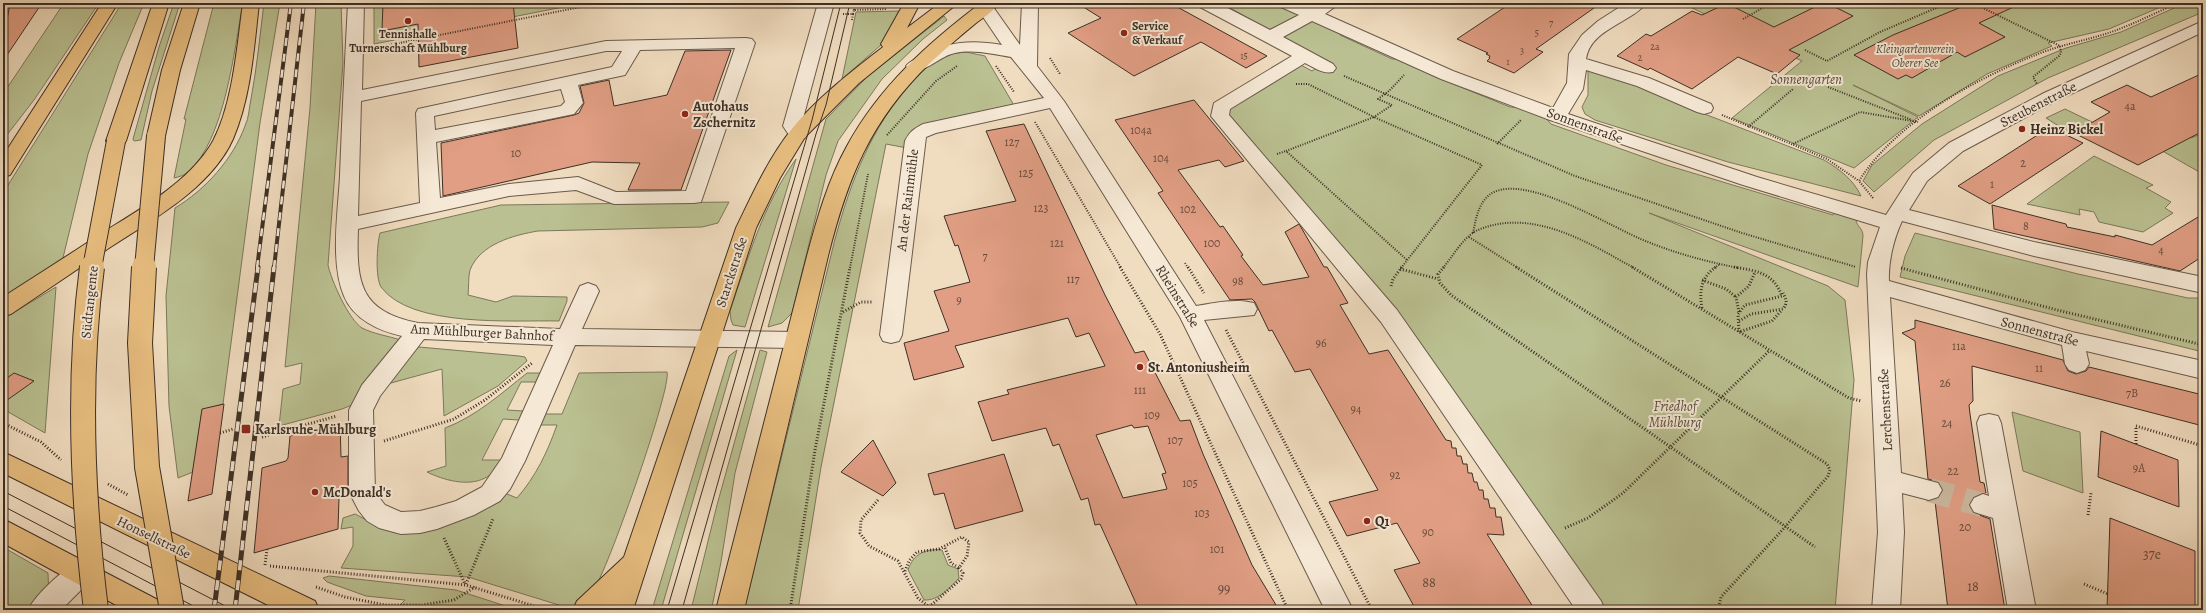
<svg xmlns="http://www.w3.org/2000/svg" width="2206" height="613" font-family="Alegreya,serif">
	<rect width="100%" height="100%" fill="#f0dcbf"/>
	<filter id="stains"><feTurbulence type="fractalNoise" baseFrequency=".005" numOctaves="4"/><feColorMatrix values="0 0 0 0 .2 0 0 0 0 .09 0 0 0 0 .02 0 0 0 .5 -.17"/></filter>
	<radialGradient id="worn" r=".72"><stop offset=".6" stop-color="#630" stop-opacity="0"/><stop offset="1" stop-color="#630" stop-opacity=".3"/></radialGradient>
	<path fill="#bac091" stroke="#7c785b" d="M64,3h35l-65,97 -31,40v-46z
		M122,3h22l-25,60 -31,91 -26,108 -59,37v-106z
		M174,3h6l-28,88 -11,49 -7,1 -1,-2 26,-92z
		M214,3h29c-9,47 -18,137 -55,169 -3,3 -9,5 -14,6l12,-59h-2z
		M264,3h16l-20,120 -37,281 -21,6 -9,62 -15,6 -9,-72 -3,-110 9,-88c30,-18 58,-49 70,-82 4,-8 4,-18 6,-27 6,-32 9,-64 13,-96z
		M316,3h25l2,60 -15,202c3,15 21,55 34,63 12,6 26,8 39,12l-44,63 -15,6 -63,17 4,-37 17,-5 2,-21 -17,4 25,-259z
		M374,3h210l-210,41z
		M1221,3h56l24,11 -31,16z
		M1697,3h473l-61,26 -61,14 4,3 -65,28 -68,42 -66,-31 65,32 -64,51 -122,-50 70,-57 -112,-54z
		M2185,3h18v9l-155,66 -114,62 -60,52 -11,-11 9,-16 50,-41 76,-48 68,-28 55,-16z
		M899,11l-18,34 -39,34 14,-67z
		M944,16l3,4 -24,19 -41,40 -44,62 -12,34 -34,138 -10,10 -14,4 58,-208 42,-43z
		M1313,19l28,13 -1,3 52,24c12,-1 31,7 39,16l79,32c12,0 34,6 41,17l115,41 167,50 2,-2 21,7c1,7 7,8 7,16l-5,51 -209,-74 179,73 17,14 9,80 -19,230h-238l-205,-297 -168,-197 1,-9 74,-43 13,7 13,-9 -43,-23 1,-3z
		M966,52l19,4 30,51 -71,15 -37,26 -21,-4 -65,323 -23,143h-54l91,-371c16,-58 36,-112 77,-157 9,-9 18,-20 30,-26 7,-3 16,-3 24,-4z
		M1595,70l32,11 62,27 135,52c15,9 29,19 37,36l-133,-34 -133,-42 -10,-6 -3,-7 6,-12v-24z
		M2065,109l27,13 -22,11 -24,-15z
		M2166,125l25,13 12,-5v39l-2,1 -63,-36z
		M2094,156l59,29 -7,3 25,14 -6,6 8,5 -30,19 -44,-10 -5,-10 -15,-3 1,6 -53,-11z
		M796,159l-51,168 -12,-2 -2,-5 -1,-9c18,-53 33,-106 66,-152z
		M729,202l-11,21 -16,4 -164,4c-24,4 -58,13 -68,39 -2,7 -1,18 -2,25l28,7 17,-6 54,1v4l-8,20c-46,-1 -148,7 -178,-34 -6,-10 -4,-43 -1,-54l121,-28z
		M1915,233l163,41 110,24h15v54l-303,-75 5,-21z
		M56,287l-11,146 -42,-24v-90z
		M419,347l100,9 6,1 2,4 -29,25 -54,30 -2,-47 -62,17z
		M737,350l-76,260h-9l77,-254z
		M760,350l7,2 -32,121 -14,89 -9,45 -1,3h-20l26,-105z
		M667,372c5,15 -58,194 -71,213 -6,9 -14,17 -21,25l-107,-33 -127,-9 12,-22v-19l-12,2 2,-11 12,-4 25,13 122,-35 15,6c19,-22 30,-45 40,-73h-17l4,-11h18l17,-41z
		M527,373h13l-4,9h-15l-14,28 16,1 -4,9 -16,-1 -21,41h20c-5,7 -10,15 -17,18 -17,9 -42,2 -58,-6l19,-6 -1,-38c30,-11 57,-35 82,-55z
		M2012,412l68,20 3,61 -60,-22z
		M3,547l45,26 1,27 -15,10h-31z
		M942,550l6,15 10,4 1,9c-9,10 -21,23 -35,22l-16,-30c5,-16 18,-22 34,-20z
		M329,576l127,14 62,20h-123l10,-10 -39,-4 -39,-14 -4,-4z"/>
	<path fill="#e19e84" stroke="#3d2f25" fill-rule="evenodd" d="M10,3h32l-39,58v-17z
		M383,3h130l5,45 -99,19 -1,-43 -36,7z
		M1077,3h93l97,53 -21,12 -45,-26 -67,34 -66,-43 33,-15z
		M1511,3h90l-65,46 7,3 -29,21 -27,-12 3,-3h-1l1,-2 -4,-2 2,-1 -31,-14z
		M1823,3h4l26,13 -64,34 11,5 -23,19 -39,-17 -46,32 -42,-21 -2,2 -31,-14 29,-22 5,2 41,-25 10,4 19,-9 3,1 6,-2 44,22z
		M1971,3h51l-43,20 26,14 -40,20 -8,-5 -45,26 -6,-3 -8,4 -44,-24 39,-20z
		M731,50l-50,140h-53l12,-27 -48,-1 -149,34 -2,-53 133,-28 5,-2 5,-10 -4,-17 29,-6 5,26 53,-11 18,-44z
		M2203,73v58l-65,34 -64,-32 36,-21 -19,-10 36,-17 24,12z
		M1194,100l50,61 -19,6 -6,-7 -41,10 42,57 3,-1 20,29 -2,1 22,29 46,-8 -24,-45 14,-8 3,5 22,38h3l21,36 -8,2 29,49 19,-4 58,90 5,1 1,7h4l1,8h4l2,8h4l1,9h4l2,9h3l2,8h4l1,9h4l2,9h5l1,9h5l3,18 -17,-1 48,76h-119l-22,-40 26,-7 -23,-40 -50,13 -18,-34 49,-12 -68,-121 -15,3 -23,-42 -3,1 -14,-29 -3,-3 -22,1 -72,-107 5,-2 -48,-71z
		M1024,124l81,171 30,58 9,-2 36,70 10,-1 13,34 49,111 27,45h-140l-39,-86 -5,1 -7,-27 -7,2 -22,-56 -6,2 -7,-18 -54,13 -14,-39 31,-8 -2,-4 98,-24 -16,-33 -13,4 -8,-19 -113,28 9,21 -50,13 -10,-37 45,-12 -15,-40 36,-9 -12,-37 -3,1 -11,-30 72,-15 -30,-70zM1132,425l2,3 14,-2 18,47 -4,1 5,15 -44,9 -27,-63z
		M2050,127l33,16 -93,61 -32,-18z
		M1992,205l74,19 1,3 48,10v-2l37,10 51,-31v42l-23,15 -186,-42z
		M1915,320l148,40 5,11 8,3 10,-3 3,-4 114,28v31l-231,-60 1,35 -4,4 1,9 10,68 4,1 2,10 -13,4 -4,9 5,7 16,6 15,91h-57l-13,-109 -2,-1 6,-2 4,-9 -5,-7 -10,-3 -13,-138 -13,-8 13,-5z
		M14,373l20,8 -31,22v-22z
		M224,404l-12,90 -24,7 14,-92z
		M340,423l1,34 7,-1v38l-9,3 -1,32 -84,24 8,-85 24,-7 2,-3 2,-22z
		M2101,431l77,29 1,47 -81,-30z
		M873,440l23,43 -13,13 -42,-24z
		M1004,454l19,57 -68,18 -11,-36 -10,2 -6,-21z
		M2110,518l85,33v59h-88z"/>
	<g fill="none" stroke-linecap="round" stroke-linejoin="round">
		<path stroke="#ccb9a0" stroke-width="24" stroke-dasharray="24 12" stroke-linecap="butt" d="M1929,490l54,15"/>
		<g stroke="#6a5a4c" stroke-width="2">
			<path id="minor" d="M348,3h16l-2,87 244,-49 140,-3 6,1 3,4 -54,159 -7,1 -80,1 -38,-14 -67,6 -151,33c-2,55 2,82 60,94l142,6 20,-43 8,-3 8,3 3,5 -17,38 214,3 8,2 3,6 -3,6 -8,2 -221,-3 -50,116 -15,28 -10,12 -26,14 -37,14 -17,4 -19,1 -22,-6 -12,-7 -8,-10 -10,-19v-82l13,-25 40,-49c-23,-5 -49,-17 -58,-40 -14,-33 -6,-84 -4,-120 2,-58 5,-115 8,-173zM735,48l-49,143 -70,1 -38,-15 -69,7 -69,14 -4,-56 138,-28 9,-11 -5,-18 47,-10 15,-25zM606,51h16l-10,16 -194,42 -2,4 4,90 -62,13 3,-115zM561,89l4,13 -4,4 -126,24 -1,-14zM424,339l129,6 -51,113 -20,29 -26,14 -20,6 -16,4 -19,1 -16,-7 -10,-13 -2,-82 7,-14z
				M818,3h16l-33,123 6,8 -2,4 -7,2 -7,-2 -8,-12z
				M985,3l6,1 29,41 2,-42h16l-1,63 27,35 132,205c18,-3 39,-8 58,-3l3,6 -3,6 -50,5 149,290h-28l-145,-293 -130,-209 -114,25 -10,4 -24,198 -3,6 -8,2 -8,-2 -3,-6 25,-194c5,-10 9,-12 18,-17l121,-26 -33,-41c-18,-3 -38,-8 -56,-4 -16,3 -29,21 -46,17l-3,-4c4,-5 10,-7 15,-10 26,-15 52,-16 81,-11l-25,-37 2,-4z
				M1198,3h20l52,27 29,-15 -18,-8 -2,-4h22l10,5 9,-5h20l-15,11 128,57 100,37 14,-25 2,-29 13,-19 16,-14 28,-18h20c-13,19 -56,26 -60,56l63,19 62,26 2,4 -2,4 -7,2 -7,-2 -60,-26 -51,-16 -3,19 -15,25 189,63 129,38 27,-42 36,-30 95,-50 159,-72v11l-147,69 -93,50 -36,30 -18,29 125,32 169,35v16l-169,-37 -132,-35c-8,17 -14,41 -13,60l183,51 131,29v18l-117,-28 3,13 -4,6 -8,3 -8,-3 -4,-6 -3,-19 -172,-48 11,176 37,10 4,7 -4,7 -9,3 -27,-7 2,39 -4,78h-28l6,-78 -11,-258 1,-12 12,-35 -137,-42 -193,-65 -109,-41 -129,-58 -29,16 50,27 3,4 -3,4c-11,2 -18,-4 -28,-9l-75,46 -1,6 168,195 204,291 4,9h-29l-195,-288 -170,-206 3,-13 78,-47 -92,-49z
				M1989,414l9,2 3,7 35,187h-28l-15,-92 -19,-6 -4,-7 4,-7 9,-4 6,2 -12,-73 3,-7z
				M82,560l9,4 4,8 -4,8 -30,30h-33c8,-16 38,-44 54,-50z"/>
		</g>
		<g stroke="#3d2f25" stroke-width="2">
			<path id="major" d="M904,3h16l-13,25 33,-25h18l-99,80 -54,54 -25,41 -24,50 -123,382h-60l4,-9 47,-44 112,-329c16,-33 32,-69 55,-98 24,-30 62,-60 92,-83l-2,-3z
				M981,3h18c-5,8 -15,14 -23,20 -16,13 -31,26 -46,40 -60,58 -82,114 -102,193l-84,354h-28l91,-354c10,-37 21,-76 40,-110 32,-59 81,-103 134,-143z
				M3,452l312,149 4,9h-41l-275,-137z
				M3,519l157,82 4,9h-39l-122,-67z"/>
		</g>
		<g stroke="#3d2f25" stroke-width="2">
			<path id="highway" d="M102,3h16l-108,172 -7,2v-21z
				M153,3h16l-43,138 -3,4 -7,2 -7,-2 -3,-4z
				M184,3h16l-20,67 -15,66 -2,4 -7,2 -7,-2 -2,-4 15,-66z
				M243,3h16c-5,45 -8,94 -26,136 -22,49 -81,81 -124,109 -33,22 -65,44 -98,66l-8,2v-19c33,-21 66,-42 99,-64 37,-23 89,-52 111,-92 20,-38 24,-95 30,-138z"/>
		</g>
		<path stroke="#3d2f25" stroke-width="2" stroke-dasharray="1 1.5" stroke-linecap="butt" d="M1973,3l87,43 1,7 -2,3 -26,21 4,7
			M854,10l2,-7
			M843,14h10l1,-4 33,-1
			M1743,19l28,-16
			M852,20l1,-6
			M374,48l227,-45
			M1805,50l22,11 53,-29 68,-29
			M1050,58l10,16
			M996,66l18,26
			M1344,76l231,100 167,57 114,34
			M1296,84h12l66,33 18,-12 -14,-6 11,-8 15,-16
			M1828,87l84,33
			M1722,115l105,44 32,22
			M1035,122l86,146
			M1748,127l45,-38
			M887,135l49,-54 21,-15
			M1497,144l24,-24
			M1793,144l67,-32 58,10
			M1277,154l9,-3
			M1873,198l-14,-17c37,-59 116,-102 179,-127 25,-10 51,-14 76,-23 22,-8 43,-19 64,-28
			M1473,233c3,-14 5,-31 19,-40 36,-20 121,36 156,49 30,12 60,20 91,26
			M1469,237l49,31
			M1185,263l3,5
			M850,268l18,-94
			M1401,268l81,-103 -108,-48 -88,34 121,109
			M1443,268c10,-12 21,-32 35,-38 54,-23 111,13 156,38
			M1714,268l5,-3"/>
		<path stroke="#3d2f25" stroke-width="3" stroke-dasharray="1 2" stroke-linecap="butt" d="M1120,267l40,67 128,276
			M1188,267l16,26
			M1444,267l-6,7 2,9 11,12 364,252
			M1516,267l311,197 3,6 -2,6 -43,51 -64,70 -3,13
			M1632,267l217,131 12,3
			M1734,267c22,4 39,5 48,29l-37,9 -7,9 1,18 33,-11 10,-11
			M1901,268l156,42 146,35
			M1400,269l38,10
			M1702,280l24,9 10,8
			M1391,286l2,-7 9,-12
			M1702,308c-3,-17 -1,-31 14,-41
			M843,312l18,-10h12
			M1739,312l-3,-15 13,-11 6,-14
			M1739,321l12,-7 32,-5c5,-6 3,-10 0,-16
			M1226,330l146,280
			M3,423l38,19 20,18
			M2202,426l1,3
			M220,433l13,-4
			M262,437l75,-21
			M384,441l70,-22 31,-19 47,-37
			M2136,444v-18l67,20
			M108,484l20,11
			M878,500l-17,20 -1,13 9,13 29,15 20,37 15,12
			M2088,515l3,-22
			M1565,528l23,-10 35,-25 146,-142
			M444,538l21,46
			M945,548l6,15 8,5
			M265,565l2,-16
			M270,566l196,19 81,25
			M905,571l4,-10 8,-9 22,-3 23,-12 7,5 -2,14 -8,12 4,5 -2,6 -32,28
			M466,584l27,-65
			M2084,584l24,10
			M316,587l29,10 40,8h37l32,-5 21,-13
			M790,610l25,-160 35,-183"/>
		<use href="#minor" fill="#f5e8d5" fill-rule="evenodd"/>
		<use href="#major" fill="#e8be80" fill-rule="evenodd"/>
		<use href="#highway" fill="#e8be80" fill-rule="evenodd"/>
		<path stroke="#3d2f25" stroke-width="1" d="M3,491l230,119
			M3,506l198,104
			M667,610l145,-490 29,-117
			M682,610l134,-476 10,-29 24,-102"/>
		<g stroke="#3d2f25" stroke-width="4">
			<path id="rail-far1" d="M257,268l34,-265
				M274,268l30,-265"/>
		</g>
		<g stroke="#3d2f25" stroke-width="5">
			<path id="rail" d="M214,610l44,-343
				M235,610l39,-343"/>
		</g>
		<use href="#rail-far1" stroke="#f5e8d5" stroke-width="2.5" stroke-dasharray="8" stroke-linecap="butt"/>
		<use href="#rail" stroke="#f5e8d5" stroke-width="3.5" stroke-dasharray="10" stroke-linecap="butt"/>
		<g stroke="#3d2f25" stroke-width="20" stroke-linecap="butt">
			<path id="highway-bridge-far1" d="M92,268l24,-127
				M144,268l12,-132"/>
		</g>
		<g stroke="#3d2f25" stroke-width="26" stroke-linecap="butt">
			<path id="highway-bridge" d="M92,267c-15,114 -10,229 4,343
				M144,267l-4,76 7,124 25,143"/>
		</g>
		<use href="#highway-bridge-far1" stroke="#e8be80" stroke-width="18"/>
		<use href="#highway-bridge" stroke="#e8be80" stroke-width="24"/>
	</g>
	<g fill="#8f2418" stroke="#f5e8d5" stroke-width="1.5">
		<circle cx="408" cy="21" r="4"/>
		<circle cx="1124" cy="33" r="4"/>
		<circle cx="685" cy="114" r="4"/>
		<circle cx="2022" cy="129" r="4"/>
		<circle cx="1140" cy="367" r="4"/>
		<rect x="241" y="424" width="10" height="10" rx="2"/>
		<circle cx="315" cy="492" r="4"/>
		<circle cx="1367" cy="521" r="4"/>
	</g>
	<g text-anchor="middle" stroke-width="4" stroke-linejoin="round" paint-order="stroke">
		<g font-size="10" fill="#664b3d">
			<text x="1551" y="26">7</text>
			<text x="1537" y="36">5</text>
			<text x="1655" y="50">2a</text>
			<text x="1522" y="54">3</text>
			<text x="1244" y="59">15</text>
			<text x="1640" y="61">2</text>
			<text x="1508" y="65">1</text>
		</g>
		<g font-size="12" font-weight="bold" fill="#3d2f25" stroke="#f5e8d5" text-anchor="start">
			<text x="1132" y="30">Service<tspan x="1132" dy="14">&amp; Verkauf</tspan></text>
			<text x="408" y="38" text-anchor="middle">Tennishalle<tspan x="408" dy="14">Turnerschaft Mühlburg</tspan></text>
		</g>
		<g font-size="12" font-style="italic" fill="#564c3b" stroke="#f5e8d5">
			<text x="1915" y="53">Kleingartenverein<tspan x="1915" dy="14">Oberer See</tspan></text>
		</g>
		<g font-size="12" fill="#664b3d">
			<text x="2130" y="110">4a</text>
			<text x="1141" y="134">104a</text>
			<text x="1012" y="146">127</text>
			<text x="516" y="157">10</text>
			<text x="1161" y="162">104</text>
			<text x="2023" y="167">2</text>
			<text x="1026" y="177">125</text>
			<text x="1992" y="188">1</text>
			<text x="1041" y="212">123</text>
			<text x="1188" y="213">102</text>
			<text x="2026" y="230">8</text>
			<text x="1057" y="247">121</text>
			<text x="1212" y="247">100</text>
			<text x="2161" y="254">4</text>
			<text x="985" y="260">7</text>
			<text x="1073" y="283">117</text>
			<text x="1238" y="285">98</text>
			<text x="959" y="304">9</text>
			<text x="1321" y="347">96</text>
			<text x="1959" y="350">11a</text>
			<text x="2039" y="372">11</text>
			<text x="1945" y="387">26</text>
			<text x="1140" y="394">111</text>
			<text x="2132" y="397">7B</text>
			<text x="1356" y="413">94</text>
			<text x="1152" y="419">109</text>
			<text x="1947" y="427">24</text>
			<text x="1175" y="444">107</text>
			<text x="2139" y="472">9A</text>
			<text x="1953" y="475">22</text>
			<text x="1395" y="479">92</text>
			<text x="1190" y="487">105</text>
			<text x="1202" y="517">103</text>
			<text x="1965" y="531">20</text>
			<text x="1428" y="536">90</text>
			<text x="1217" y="553">101</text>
		</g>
		<g font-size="14" font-style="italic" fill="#564c3b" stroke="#f5e8d5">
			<text x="1806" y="84">Sonnengarten</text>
			<text x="1675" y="411">Friedhof<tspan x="1675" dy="16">Mühlburg</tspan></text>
		</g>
		<g font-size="14" fill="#3d2f25" stroke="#f5e8d5">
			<text transform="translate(2038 104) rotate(-27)" y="5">Steubenstraße</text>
			<text transform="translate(1585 125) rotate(20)" y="5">Sonnenstraße</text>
			<text transform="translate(907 200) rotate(-83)" y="5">An der Rainmühle</text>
			<text transform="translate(731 272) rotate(-72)" y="5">Starckstraße</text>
			<text transform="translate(1178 296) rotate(58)" y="5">Rheinstraße</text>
			<text transform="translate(89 302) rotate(-84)" y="5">Südtangente</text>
			<text transform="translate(2040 331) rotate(15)" y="5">Sonnenstraße</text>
			<text transform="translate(482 332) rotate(3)" y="5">Am Mühlburger Bahnhof</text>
			<text transform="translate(1885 410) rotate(-93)" y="5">Lerchenstraße</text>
			<text transform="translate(154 537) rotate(26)" y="5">Honsellstraße</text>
		</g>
		<g font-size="14" font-weight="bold" fill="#3d2f25" stroke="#f5e8d5" text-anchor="start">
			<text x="693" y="111">Autohaus<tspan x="693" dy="16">Zschernitz</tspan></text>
			<text x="2030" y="134">Heinz Bickel</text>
			<text x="1148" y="372">St. Antoniusheim</text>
			<text x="255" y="434">Karlsruhe-Mühlburg</text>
			<text x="323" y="497">McDonald's</text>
			<text x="1375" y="526">Q1</text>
		</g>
		<g font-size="14" fill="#664b3d">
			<text x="2152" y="559">37e</text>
			<text x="1429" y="587">88</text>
			<text x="1973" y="591">18</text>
			<text x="1224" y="593">99</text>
		</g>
	</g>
	<rect width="2206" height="613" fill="none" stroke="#f0dcbf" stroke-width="16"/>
	<rect x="4" y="4" width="2198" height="605" fill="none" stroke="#3d2f25" stroke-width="2"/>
	<rect x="8" y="8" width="2190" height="597" fill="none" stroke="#3d2f25"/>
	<rect width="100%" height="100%" filter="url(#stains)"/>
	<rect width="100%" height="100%" fill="url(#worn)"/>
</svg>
